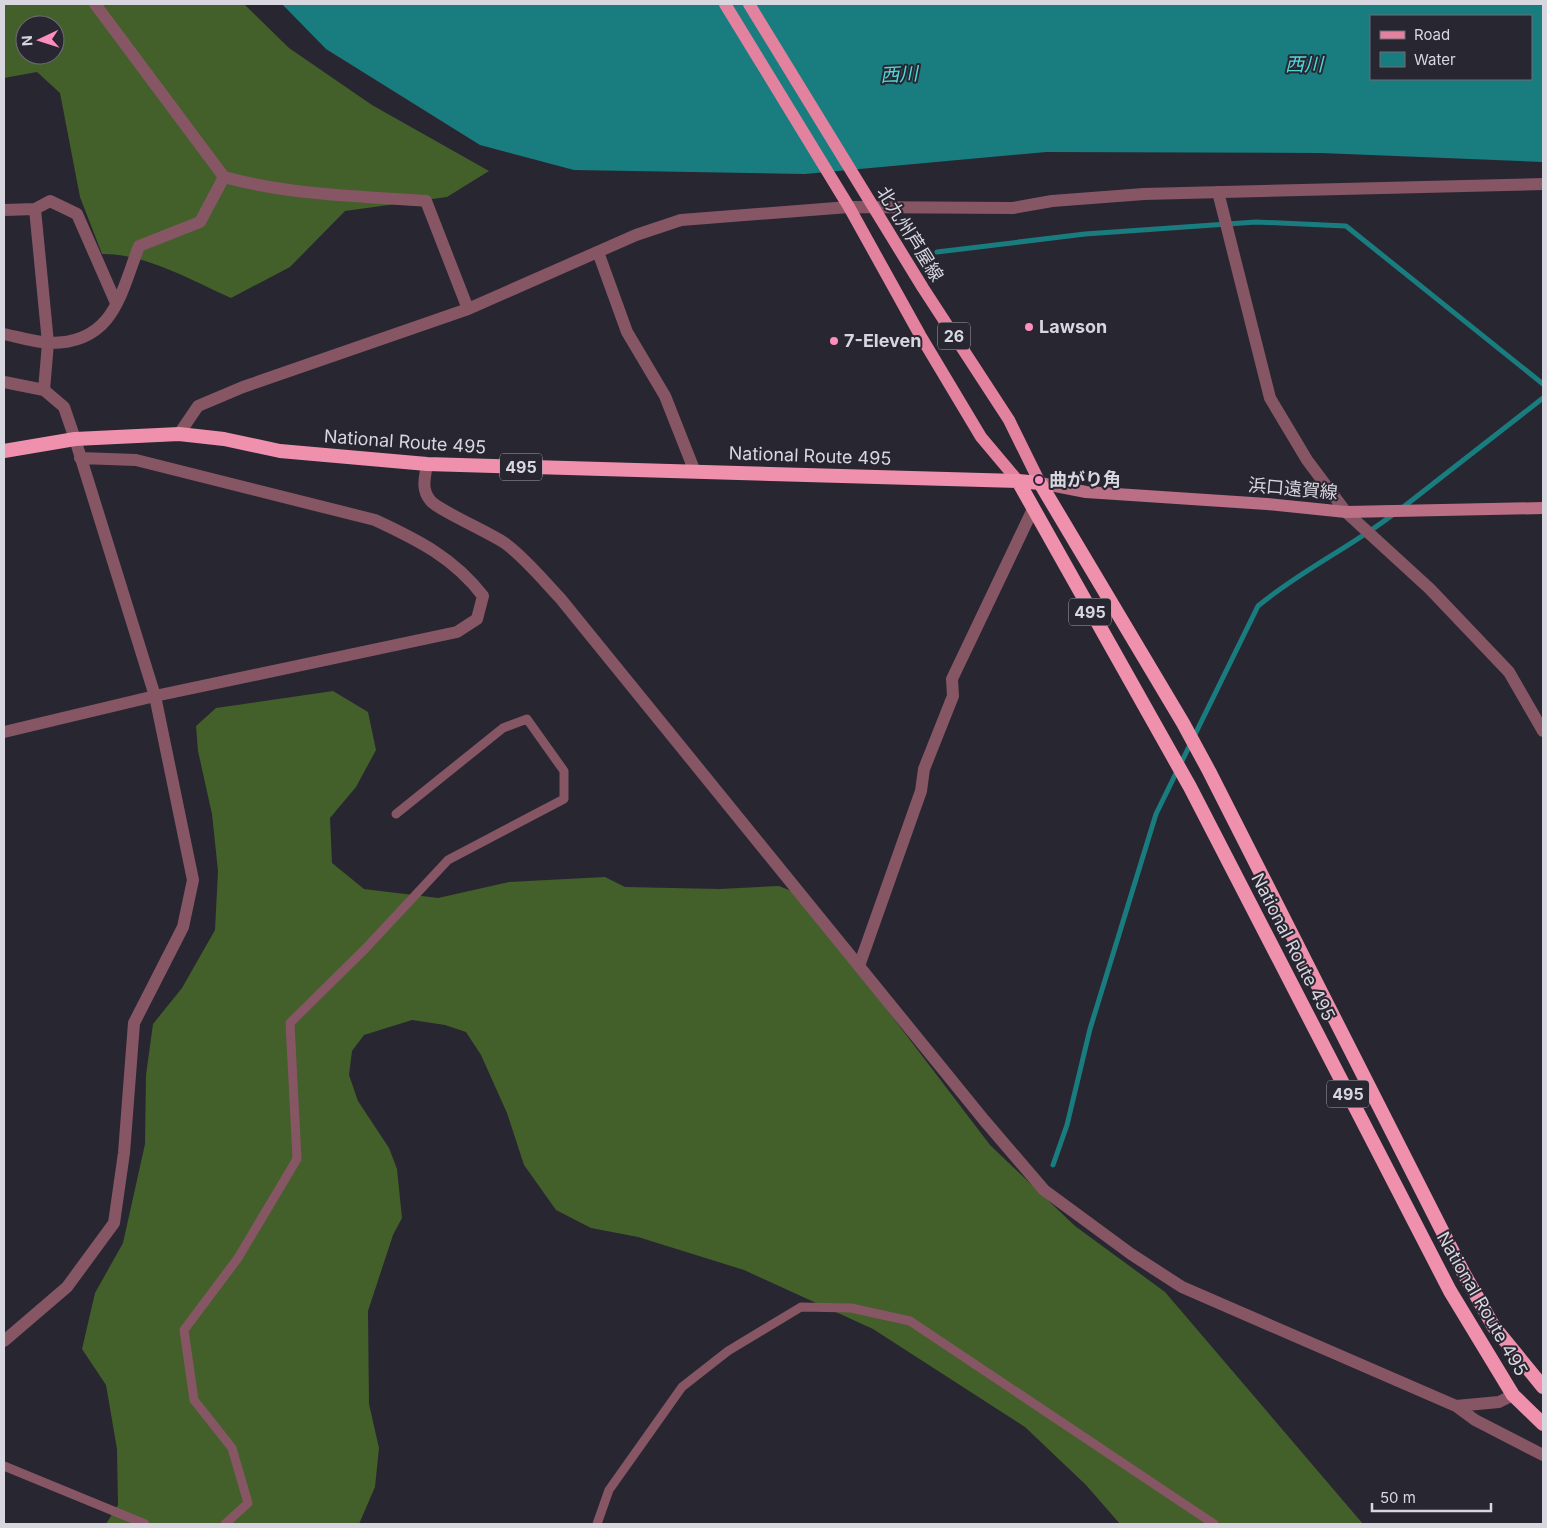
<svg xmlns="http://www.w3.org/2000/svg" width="1547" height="1528" font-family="Inter,'Noto Sans JP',sans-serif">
	<rect width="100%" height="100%" fill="#282631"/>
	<path fill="#435f2a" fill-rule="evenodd" d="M4,4h240l45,44 83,57 117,66 -42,26 -102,14 -55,56 -59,31c-38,-17 -87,-45 -129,-44l-22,-57 -20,-104 -23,-21 -33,6zM25,25h30v30h-30z
		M333,691l35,21 8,38 -20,37 -26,31 2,45 32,26 74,9 71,-16 96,-5 20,10 95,2 59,-3 20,8 191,251 85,81 90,66 198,232h-243l-34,-39 -61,-58 -152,-98 -129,-59 -106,-33 -47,-9 -35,-18 -32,-45 -17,-52 -26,-58 -15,-23 -21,-7 -33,-5 -48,15 -12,16 -3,24 9,26 31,47 8,21 5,49 -9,17 -25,76 1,93 10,44 -4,39 -16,37h-253l12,-19 -1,-56 -11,-64 -24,-36 13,-56 28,-50 22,-99 1,-69 7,-51 29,-36 33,-58 3,-59 -6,-57 -14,-63 -2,-25 20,-18z"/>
	<path fill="#197d7f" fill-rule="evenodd" d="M282,4h1261v158l-222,-9 -275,-1 -241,22 -231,-4 -94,-25 -154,-96zM1371,16h160v63h-160z"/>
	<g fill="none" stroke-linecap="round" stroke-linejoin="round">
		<path stroke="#197d7f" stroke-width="5" d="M937,252l148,-18 171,-12 90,4 197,158
			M1402,508l141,-110
			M1053,1165l14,-40 23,-96 66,-215 102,-208c42,-35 93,-59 137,-93"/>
		<path stroke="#865664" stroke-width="9" d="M4,1466l141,58
			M225,1524l23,-21 -16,-55 -38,-48 -10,-70 54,-72 59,-99 -7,-136 76,-75 82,-88 116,-61v-28l-37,-52 -24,9 -107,86
			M597,1524l12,-34 73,-103 46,-36 73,-44 50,1 59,13 304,203"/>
		<path stroke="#865664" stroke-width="12" d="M95,4l129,173c65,18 135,19 202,24l42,108
			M1218,192l52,206 37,62 39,52 84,77 79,83 34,59
			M35,209l13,134 -4,47
			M4,210l31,-1 15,-8 27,13 39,89
			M598,252l29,80 38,64 30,76
			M4,334c14,3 30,8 45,9 64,1 71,-47 90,-97l61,-24 24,-45
			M179,434l19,-28 45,-19 225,-78 168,-74 45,-15 168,-13 164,1 39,-7 92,-7 399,-10
			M4,732l151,-36 302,-64 20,-13 6,-23c-29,-38 -65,-56 -108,-76l-239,-60 -56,-2
			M859,966l62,-175 3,-22 29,-73 -1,-17 81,-170
			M4,1341l63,-54 47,-64 10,-70 10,-130 49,-96 10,-47 -38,-184 -80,-257"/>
		<path stroke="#865664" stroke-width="12" d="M4,382l40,8 20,17 11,32
			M427,464c-2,14 -6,25 3,36 7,10 61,33 76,44 20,15 37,36 54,54l424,522 60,70 87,64 51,33 274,119 43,-4 14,-7
			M1456,1406l19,14 68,35"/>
		<path stroke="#ba6f85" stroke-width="12" d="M1040,483l46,9 181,12 79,8 197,-4"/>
		<path stroke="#e3829f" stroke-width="12" d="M725,4l124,203 71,128 61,102 37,44
			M749,4l174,284 86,132 31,63"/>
		<path stroke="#ef90ac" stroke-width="14" d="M4,451l71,-12 104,-5 45,5 56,12 147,13 591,17 22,2 143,240 26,48 254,501 31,55 49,60
			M1018,481l172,306 260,504 63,104 30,29"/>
	</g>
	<g fill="#fd8ebf" stroke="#282631" stroke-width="2">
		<circle cx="1029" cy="327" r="5"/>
		<circle cx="834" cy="341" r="5"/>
		<circle cx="1039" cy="480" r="5"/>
	</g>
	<g text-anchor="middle" stroke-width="4" stroke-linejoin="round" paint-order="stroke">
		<g fill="#282631" stroke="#a3a2ab" stroke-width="1">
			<rect x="938" y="322.5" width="32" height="27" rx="4"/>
			<rect x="500" y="453.5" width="42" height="27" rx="4"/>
			<rect x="1069" y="598.5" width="42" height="27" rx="4"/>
			<rect x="1327" y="1080.5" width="42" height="27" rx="4"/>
		</g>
		<g font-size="16" font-weight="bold" fill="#d8d7df">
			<text x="954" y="342">26</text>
			<text x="521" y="473">495</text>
			<text x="1090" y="618">495</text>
			<text x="1348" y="1100">495</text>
		</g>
		<g font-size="18" fill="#d8d7df" stroke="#282631">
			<text transform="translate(910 234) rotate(58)" y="6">北九州芦屋線</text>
			<text transform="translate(405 442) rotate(4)" y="6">National Route 495</text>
			<text transform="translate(810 456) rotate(2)" y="6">National Route 495</text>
			<text transform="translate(1293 489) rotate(5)" y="6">浜口遠賀線</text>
			<text transform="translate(1293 947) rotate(63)" y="6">National Route 495</text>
			<text transform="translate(1482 1304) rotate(60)" y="6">National Route 495</text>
		</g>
		<g font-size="18" font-weight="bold" fill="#d8d7df" stroke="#282631" text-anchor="start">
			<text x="1039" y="333">Lawson</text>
			<text x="844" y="347">7-Eleven</text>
			<text x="1049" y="486">曲がり角</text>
		</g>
		<g font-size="19" font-style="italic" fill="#50d7da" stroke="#282631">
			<text x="1304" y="71">西川</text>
			<text transform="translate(899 74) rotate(-3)" y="7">西川</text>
		</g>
	</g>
	<rect width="1547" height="1528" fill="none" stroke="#d8d7df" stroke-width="10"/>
	<rect x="1370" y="15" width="162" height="65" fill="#282631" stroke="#6e6d77"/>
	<rect x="1380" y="31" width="25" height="8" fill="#e3829f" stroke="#6e6d77"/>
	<text x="1414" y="40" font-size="15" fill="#d8d7df">Road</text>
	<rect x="1380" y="52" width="25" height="15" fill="#197d7f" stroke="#6e6d77"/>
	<text x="1414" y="65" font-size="15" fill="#d8d7df">Water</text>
	<g transform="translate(40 40) rotate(266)"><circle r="24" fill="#282631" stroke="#6e6d77"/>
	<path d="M0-4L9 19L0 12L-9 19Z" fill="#fd8ebf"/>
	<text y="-8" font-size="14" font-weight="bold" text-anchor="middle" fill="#d8d7df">N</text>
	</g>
	<path d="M1372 1503v8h119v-8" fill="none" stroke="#d8d7df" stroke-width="2.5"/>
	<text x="1380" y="1503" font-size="15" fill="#d8d7df" stroke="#282631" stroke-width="4" paint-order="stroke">50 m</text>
</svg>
